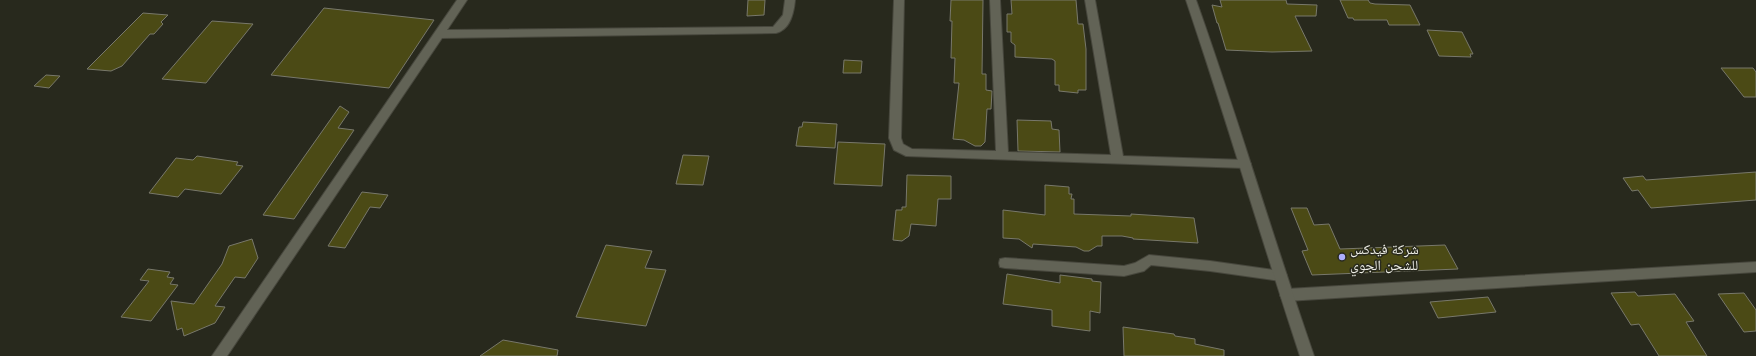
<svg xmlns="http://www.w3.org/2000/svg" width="1756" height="356" font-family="Jost,'Noto Naskh Arabic',sans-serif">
	<rect width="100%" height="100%" fill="#28291d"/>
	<path fill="#4b4a15" stroke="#78786b" d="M748,0h17l-1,15 -17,1z
		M951,0h32l-1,74h4v16l6,1 -1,18h-4l-2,33 -4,4h-6l-11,-6 -11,-1 6,-56h-5l1,-25h-4l1,-37h-2z
		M1011,0h65l2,24h5l3,25v41h-8v3l-19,-2v-6h-4v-24l-3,-2 -37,-2v-12l-4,-3v-10h-4v-18h5z
		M1220,0h66l1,4 30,1 -1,11h-21l17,35 -40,1 -46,-2 -8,-27h-1l-5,-18 10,2z
		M1340,0h28l2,3 5,1 35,1 10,20h-31l-2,-5h-33l-1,-2h-5z
		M324,8l110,12 -45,68 -118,-13z
		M143,13l25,2 -7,7 2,2 -9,10h-4l-28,32 -11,5 -24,-2z
		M212,21l41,3 -47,59 -44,-4z
		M1427,30l35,2 11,22h-3l1,3 -32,-1z
		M844,60l18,1 -1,12h-18z
		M1721,68h32l3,4v25h-12z
		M46,75l14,1 -11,12 -15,-2z
		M340,106l9,6 -11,16 16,2 -60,89 -31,-4z
		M1017,120l34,1 1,8 7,1 1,22 -42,-1z
		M803,122l34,2 -2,24 -39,-2 3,-19h3z
		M838,142l47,2 -3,42 -48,-2z
		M683,155l26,1 -6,29 -27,-1z
		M197,156l41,6 -2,3 7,1 -22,28 -36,-5 -7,8 -29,-4 27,-35 17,2z
		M1756,172v28l-105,8 -13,-18 -6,1 -9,-13 20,-2 3,4z
		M907,175l44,1v23h-13l-2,27 -25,-2 -2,12 -7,5 -9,-1 3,-30h6v-3h4z
		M1045,185l24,2v7h3l-1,5h3v15l57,2v-2l63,4 4,25 -65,-4v-1l-11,-2h-20v10h-5l-8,5h-5l-8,-4 -43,-3 -1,4 -13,-9 -16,-1v-28l42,5z
		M362,192l26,3 -8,13 -10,-1 -25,41 -17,-2z
		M1291,208h16l7,17 15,-1 11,25 105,-4 13,24 -146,6 -10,-24 6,-1z
		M252,239l6,19 -13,20 -10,-1 -20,29 10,1 -10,16 -31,13 -2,-8 -5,2 -6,-29 23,3 28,-40 7,-18z
		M606,245l46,6 -7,17 21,2 -20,56 -70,-9z
		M148,269l22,3 -3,5 7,1 -4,6 8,1 -27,36 -30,-4 28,-36 -9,-1z
		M1007,274l53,9v-8l32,4v2l9,1 -1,31 -10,-2v20l-38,-5v-16l-49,-6z
		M1635,292l3,4 37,-2 19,27 -8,1 21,34h-48l-20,-32 -8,1 -20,-32z
		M1744,293l12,17v21l-12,1 -26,-38z
		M1488,297l8,15 -58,6 -8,-16z
		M1123,327l51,7 1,2 20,3v5l29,6v6h-100z
		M503,340l55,10 -1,6h-77z"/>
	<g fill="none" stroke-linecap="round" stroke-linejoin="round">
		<g stroke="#47473d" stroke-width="2">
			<path id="street" d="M457,0h10l-20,30 326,-3 10,-12 2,-15h10c-1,12 -5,30 -19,33l-334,5 -215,318h-15z
				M894,0h10l-3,138 2,6 9,5 84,2 -6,-151h10l8,152 103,3 -26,-155h10l28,156 122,4 4,1 2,3 -2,3 -4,1 -339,-12 -12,-6 -5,-12z
				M1149,255l61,6 70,10 5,1 2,4 -2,4 -5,1 -70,-10 -59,-6 -7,6 -20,5 -119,-8 -5,-1 -1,-4 1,-4 5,-1 119,8 11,-3z
				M1756,262v10l-469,29 -5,-2 -2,-4 2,-4 5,-2z"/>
		</g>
		<g stroke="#47473d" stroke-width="2">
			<path id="secondary" d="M1186,0h10c42,118 77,238 118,356h-14c-39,-118 -74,-238 -114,-356z"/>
		</g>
		<use href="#street" fill="#626356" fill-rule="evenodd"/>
		<use href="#secondary" fill="#626356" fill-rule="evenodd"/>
	</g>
	<circle fill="#adaffb" stroke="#28291d" stroke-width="1.5" cx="1342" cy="257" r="4"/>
	<g text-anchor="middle" stroke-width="3" stroke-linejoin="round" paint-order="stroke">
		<g font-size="14" fill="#f0f0e8" stroke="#28291d" text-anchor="start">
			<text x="1350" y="254">شركة فيدكس<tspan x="1350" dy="16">للشحن الجوي</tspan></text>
		</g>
	</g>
</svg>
